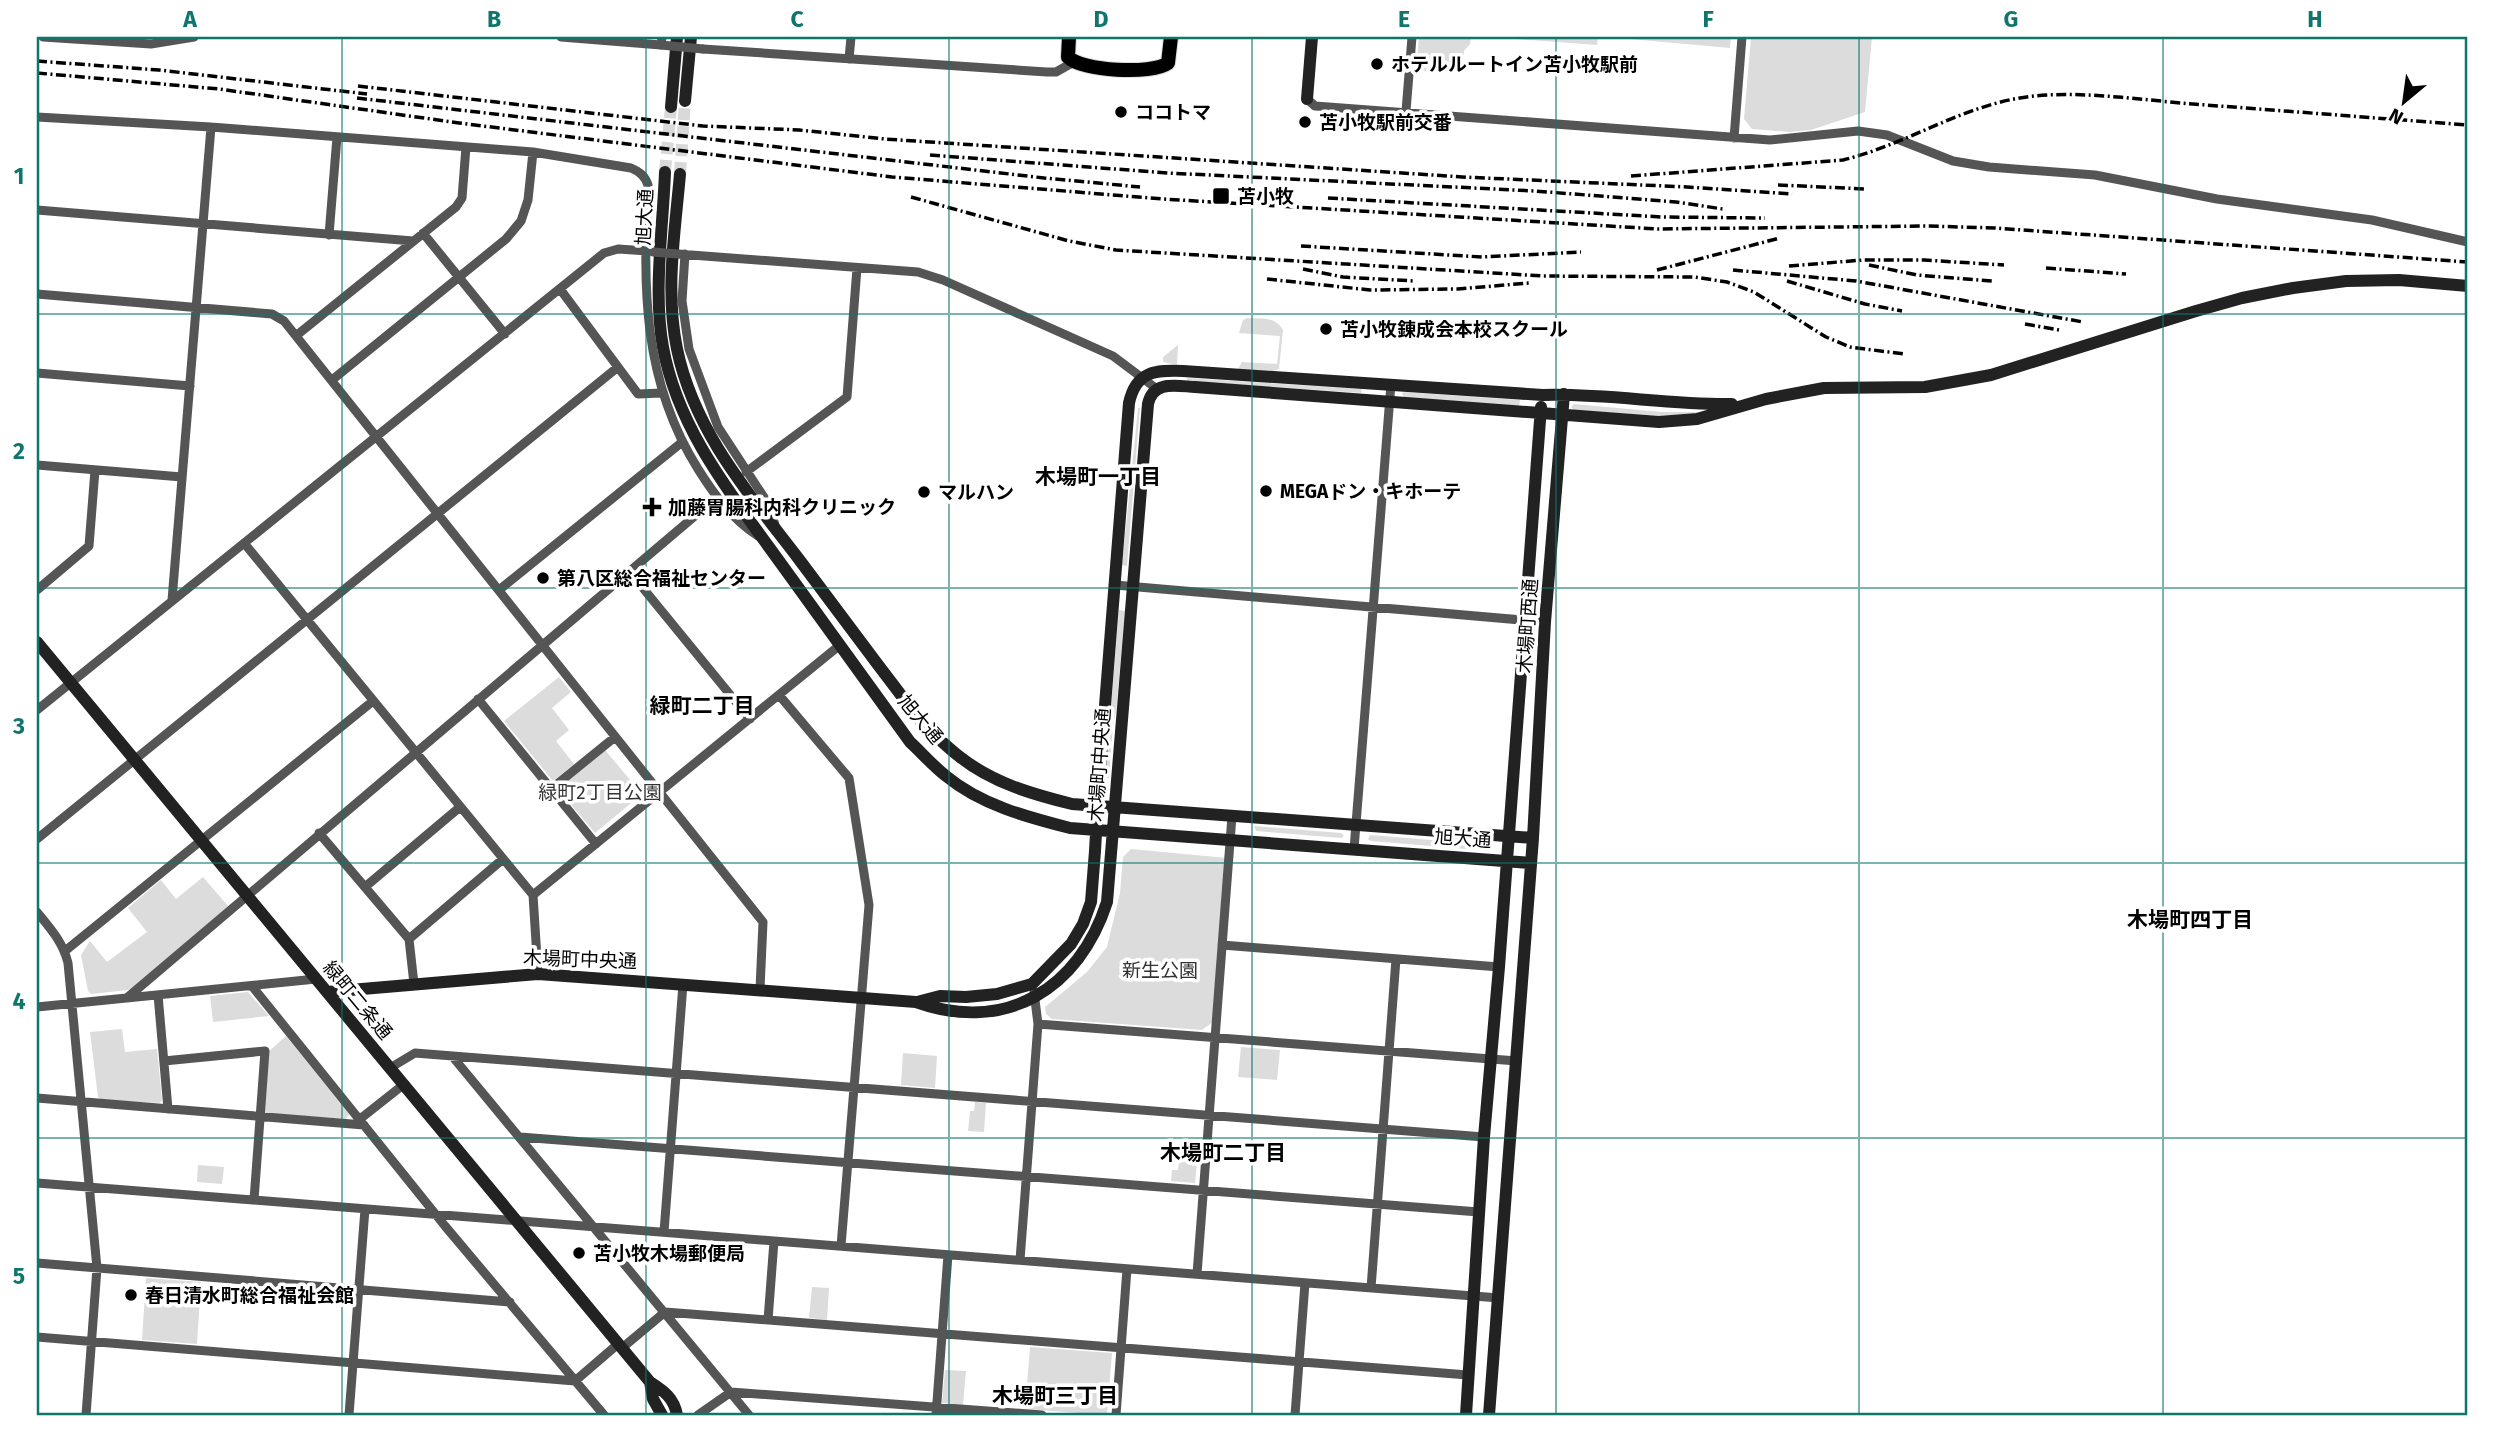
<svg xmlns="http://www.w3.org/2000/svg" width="2505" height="1452" font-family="'Fira Sans','Noto Sans JP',sans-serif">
	<rect width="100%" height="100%" fill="#fff"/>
	<path fill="#dcdcdc" d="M1419,37h52l-1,7 -6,7 -2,23 -46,-4z
		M1489,37h109l-1,8z
		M1608,37h123l-1,11z
		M1751,37h121l-7,75 -54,18 -22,2 -37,-3 -8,-10z
		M1247,318c15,1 28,-2 36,12l-4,39 -11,3 -30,-3 4,-7 35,2 3,-28 -41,-3 4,-13z
		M1178,345l-1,20 -14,-3v-5z
		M1187,378l175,11 -1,4 -174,-12z
		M1404,392l116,8 -1,6 -115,-8 -2,-5z
		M1574,404l88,8h41l-41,4 -88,-6 -3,-3z
		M1138,408h2l-13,158 -5,-1z
		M1119,610l6,1 -9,101 -3,12 -4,54h-4z
		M559,677l12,15 -19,16 17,22 -13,11 18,23 -21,17 -49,-60z
		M605,750l37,44 -47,39 -37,-44z
		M1254,826l87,7 3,3 -3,2 -85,-7z
		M1370,835l110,9 -1,6 -108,-9 -3,-2z
		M1131,849l96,9 -13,163 -12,9 -150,-11 -6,-5 -1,-7 42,-35 20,-25 13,-54 3,-36z
		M203,877l25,29 -95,82 -5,2 -37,4 -3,-3 -7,-36 9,-14 17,21 40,-30 -19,-24 33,-28 15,19z
		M248,992l21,24 -56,6 -3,-26z
		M122,1029l3,23 32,-3 5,51 -2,3 -59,-3 -3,-3 -8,-65z
		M286,1036l63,78 -3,5 -83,-6 4,-60z
		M1241,1047l39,3 -3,30 -39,-3z
		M903,1053l34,3 -2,32 -34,-3z
		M975,1102l11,1 -2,29 -16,-1 2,-20h4z
		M1180,1151l18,1 -3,31 -24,-2 1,-11h6z
		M198,1165l26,2 -2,17 -25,-2z
		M146,1278l55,4 -4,62 -55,-4z
		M812,1287l17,1 -2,32 -18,-2z
		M1030,1347l82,6 -5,62 -82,-6z
		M945,1370l21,1 -3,34 -21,-2z"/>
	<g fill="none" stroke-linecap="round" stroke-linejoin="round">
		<path stroke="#d9d9d9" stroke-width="12" stroke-dasharray="12 6" stroke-linecap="butt" d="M665,172l6,-65
			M680,174l5,-73"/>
		<g stroke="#dbdbdb" stroke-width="16">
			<path id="primary" d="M1069,37l-1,20c13,14 84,18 100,6l3,-26"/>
		</g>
		<path stroke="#555" stroke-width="9" d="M43,37l108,7 43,-7
			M561,37l100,8 1,-8
			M703,49l344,23h9l16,-9
			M849,59l2,-22
			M1307,99l8,7 455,34 88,-9 29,4 66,26 36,6 106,8 122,24 155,21 96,22
			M1406,111l6,-74
			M37,117l174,10 322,25 98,16c9,4 14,8 17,17 -5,102 -6,195 50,284 17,27 34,50 60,67
			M1734,138l8,-101
			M37,210l376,31
			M423,233l82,101
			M329,235l8,-98
			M678,254l240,18 25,8 170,76 44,33
			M685,254l-3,47 7,48 29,78 51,78 6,20
			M560,289l78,105 23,-1
			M37,294l235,20 12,7 479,601 -3,67
			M297,335l159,-128 6,-9 4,-51
			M37,373l153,13
			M332,380l174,-141 15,-18 7,-21 5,-48
			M37,465l145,12
			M746,472l101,-75 10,-129
			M244,543l289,352 5,79
			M629,571l121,148
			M1115,585l430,37
			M37,590l52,-44 6,-76
			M499,590l182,-147
			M172,600l39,-473
			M779,695l70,83 20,127 -28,341
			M478,699l118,145
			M37,710l567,-457 14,-4 30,2
			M551,789l64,-52
			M319,833l90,106 5,45
			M37,839l581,-472
			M1354,849l37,-465
			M365,887l95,-80
			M533,895l307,-250
			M37,912c13,16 26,30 31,51l29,305 -11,147
			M409,939l94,-80
			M1222,945l277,22
			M65,951l308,-250
			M252,986l193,240 159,189
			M158,995l10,114
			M128,997l588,-499
			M37,1007l279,-28
			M1038,1024l479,37
			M452,1056l297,359
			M164,1061l101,-10 -11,149
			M390,1068l25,-15 1069,84
			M37,1098l327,27
			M360,1119l43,-34
			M520,1137l959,75
			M37,1183l1462,115
			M664,1232l19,-248
			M1020,1260l18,-236 -4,-32
			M37,1263l473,39
			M1197,1274l35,-458
			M1371,1288l25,-329
			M768,1320l6,-79
			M37,1337l538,44 43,-37
			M622,1348l43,-36 803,63
			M349,1415l16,-206
			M698,1415l33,-23 311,23
			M936,1415l12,-160
			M1116,1415l11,-146
			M1295,1415l10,-132"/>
		<path stroke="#222" stroke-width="12" d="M1307,99l5,-62
			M685,101l6,-64
			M671,107l6,-70
			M665,172c-2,56 -12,120 -2,175 15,84 71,151 119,218 43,59 85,118 128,177 12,11 23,24 36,34 35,29 81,41 124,52l461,35
			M680,174c-5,58 -15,117 -3,175 17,82 72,145 121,209 41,55 83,111 125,166 12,11 24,23 37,33 33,26 72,37 112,47l461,34 -44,577
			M37,642l613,740c14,9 24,16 27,33
			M1533,838l12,-216 19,-228
			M327,992l211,-18 378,28c90,32 163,-13 191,-100l41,-498c5,-24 28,-18 47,-17l464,35 38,-3 69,-20 58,-11 101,-1 66,-12 205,-64 46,-13 51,-10 53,-7 53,-1 69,6
			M917,1002l23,-6 26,1 31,-3 35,-10 39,-40 12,-20 8,-22 4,-51 4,-70 30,-378c7,-32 26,-33 54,-32l360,24c63,-2 126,10 189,9
			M650,1382l3,17 9,16
			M1466,1415l18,-278 15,-170 42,-560"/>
		<use href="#primary" stroke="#000" stroke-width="14"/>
		<path stroke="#000" stroke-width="3.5" stroke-dasharray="10 3.5 2 3.5" stroke-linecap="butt" d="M37,61l122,9 208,24
			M37,73l182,16 240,34 433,54 271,22 495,30 269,-3 68,2 473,34
			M358,86l345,40 96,4 86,9 577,38 225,10 105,7
			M357,98l687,80 96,9
			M930,155l238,18 367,18 141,11 47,7
			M1631,176l212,-16c66,-16 122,-57 191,-64 50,-5 108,4 159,8 92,7 183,14 275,21
			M1778,185l87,4
			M911,197l158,44 47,9 427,26 151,1 33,5 27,10 72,45 24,10 54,7
			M1328,198l334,19 103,1
			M1301,246l181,11 99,-5
			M1869,265l48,10 75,6
			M1789,266l74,-6h61l80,5
			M2046,268l80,6
			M1303,269l40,8 71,4
			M1657,270l123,-32
			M1733,270l123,11 227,41
			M1267,279l103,11 88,-1 71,-6
			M1787,281l78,23 37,7
			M2025,324l34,6"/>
		<path stroke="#555" stroke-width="9" d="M661,45l42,4
			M653,252l25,2"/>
	</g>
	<path fill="none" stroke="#0f766e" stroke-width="2" stroke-opacity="0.55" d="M342,37v1378M646,37v1378M949,37v1378M1252,37v1378M1556,37v1378M1859,37v1378M2163,37v1378M37,314h2431M37,588h2431M37,863h2431M37,1138h2431"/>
	<g fill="#000" stroke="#fff" stroke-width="2.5">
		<circle cx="1377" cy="64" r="7"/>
		<circle cx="1121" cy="112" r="7"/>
		<circle cx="1305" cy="122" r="7"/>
		<rect x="1212" y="187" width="18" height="18" rx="3.5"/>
		<circle cx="1326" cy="329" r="7"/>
		<circle cx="1266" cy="491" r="7"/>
		<circle cx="924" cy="492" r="7"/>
		<path d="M648.5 496.5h7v7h7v7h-7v7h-7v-7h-7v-7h7z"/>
		<circle cx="543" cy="578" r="7"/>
		<circle cx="579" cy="1253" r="7"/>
		<circle cx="131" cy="1295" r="7"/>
	</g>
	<g text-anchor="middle" stroke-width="7" stroke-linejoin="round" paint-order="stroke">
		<g font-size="19" font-weight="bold" fill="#000" stroke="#fff" text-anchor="start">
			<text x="1391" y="71">ホテルルートイン苫小牧駅前</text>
			<text x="1135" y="119">ココトマ</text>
			<text x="1319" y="129">苫小牧駅前交番</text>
			<text x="1237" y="203">苫小牧</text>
			<text x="1340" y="336">苫小牧錬成会本校スクール</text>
			<text x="1280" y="498">MEGAドン・キホーテ</text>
			<text x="938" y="499">マルハン</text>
			<text x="668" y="514">加藤胃腸科内科クリニック</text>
			<text x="557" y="585">第八区総合福祉センター</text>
			<text x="593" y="1260">苫小牧木場郵便局</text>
			<text x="145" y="1302">春日清水町総合福祉会館</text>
		</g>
		<g font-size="19" fill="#000" stroke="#fff">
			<text transform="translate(644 217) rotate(-87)" y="7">旭大通</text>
			<text transform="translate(1527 626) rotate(-86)" y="7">木場町西通</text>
			<text transform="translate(921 719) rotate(50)" y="7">旭大通</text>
			<text transform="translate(1099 765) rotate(-86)" y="7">木場町中央通</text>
			<text transform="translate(1463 838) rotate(4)" y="7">旭大通</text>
			<text transform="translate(580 959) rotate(2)" y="7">木場町中央通</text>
			<text transform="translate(358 1000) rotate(50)" y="7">緑町二条通</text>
		</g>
		<g font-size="19" fill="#333" stroke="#fff">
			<text x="600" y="799">緑町2丁目公園</text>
			<text x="1160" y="977">新生公園</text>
		</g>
		<g font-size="21" font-weight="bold" fill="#000" stroke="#fff">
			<text x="1098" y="484">木場町一丁目</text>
			<text x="702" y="713">緑町二丁目</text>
			<text x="2190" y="927">木場町四丁目</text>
			<text x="1223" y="1160">木場町二丁目</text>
			<text x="1055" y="1403">木場町三丁目</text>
		</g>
	</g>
	<rect width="2505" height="1452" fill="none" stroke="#ffffff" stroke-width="77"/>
	<g transform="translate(2404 102) rotate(209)" stroke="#ffffff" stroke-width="5" paint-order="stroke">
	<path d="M0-5L12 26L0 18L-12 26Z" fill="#000000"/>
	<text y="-10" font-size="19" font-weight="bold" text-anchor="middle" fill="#000000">N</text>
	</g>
	<rect x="38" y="38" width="2428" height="1376" fill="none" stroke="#0f766e" stroke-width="2.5"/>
	<g font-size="23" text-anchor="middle" font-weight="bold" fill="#0f766e">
		<text x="190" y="27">A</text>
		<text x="494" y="27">B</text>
		<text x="797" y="27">C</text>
		<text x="1101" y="27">D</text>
		<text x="1404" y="27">E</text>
		<text x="1708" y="27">F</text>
		<text x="2011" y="27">G</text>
		<text x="2315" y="27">H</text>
		<text x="19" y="184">1</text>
		<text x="19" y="459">2</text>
		<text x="19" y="734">3</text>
		<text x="19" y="1009">4</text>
		<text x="19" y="1284">5</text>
	</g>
</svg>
